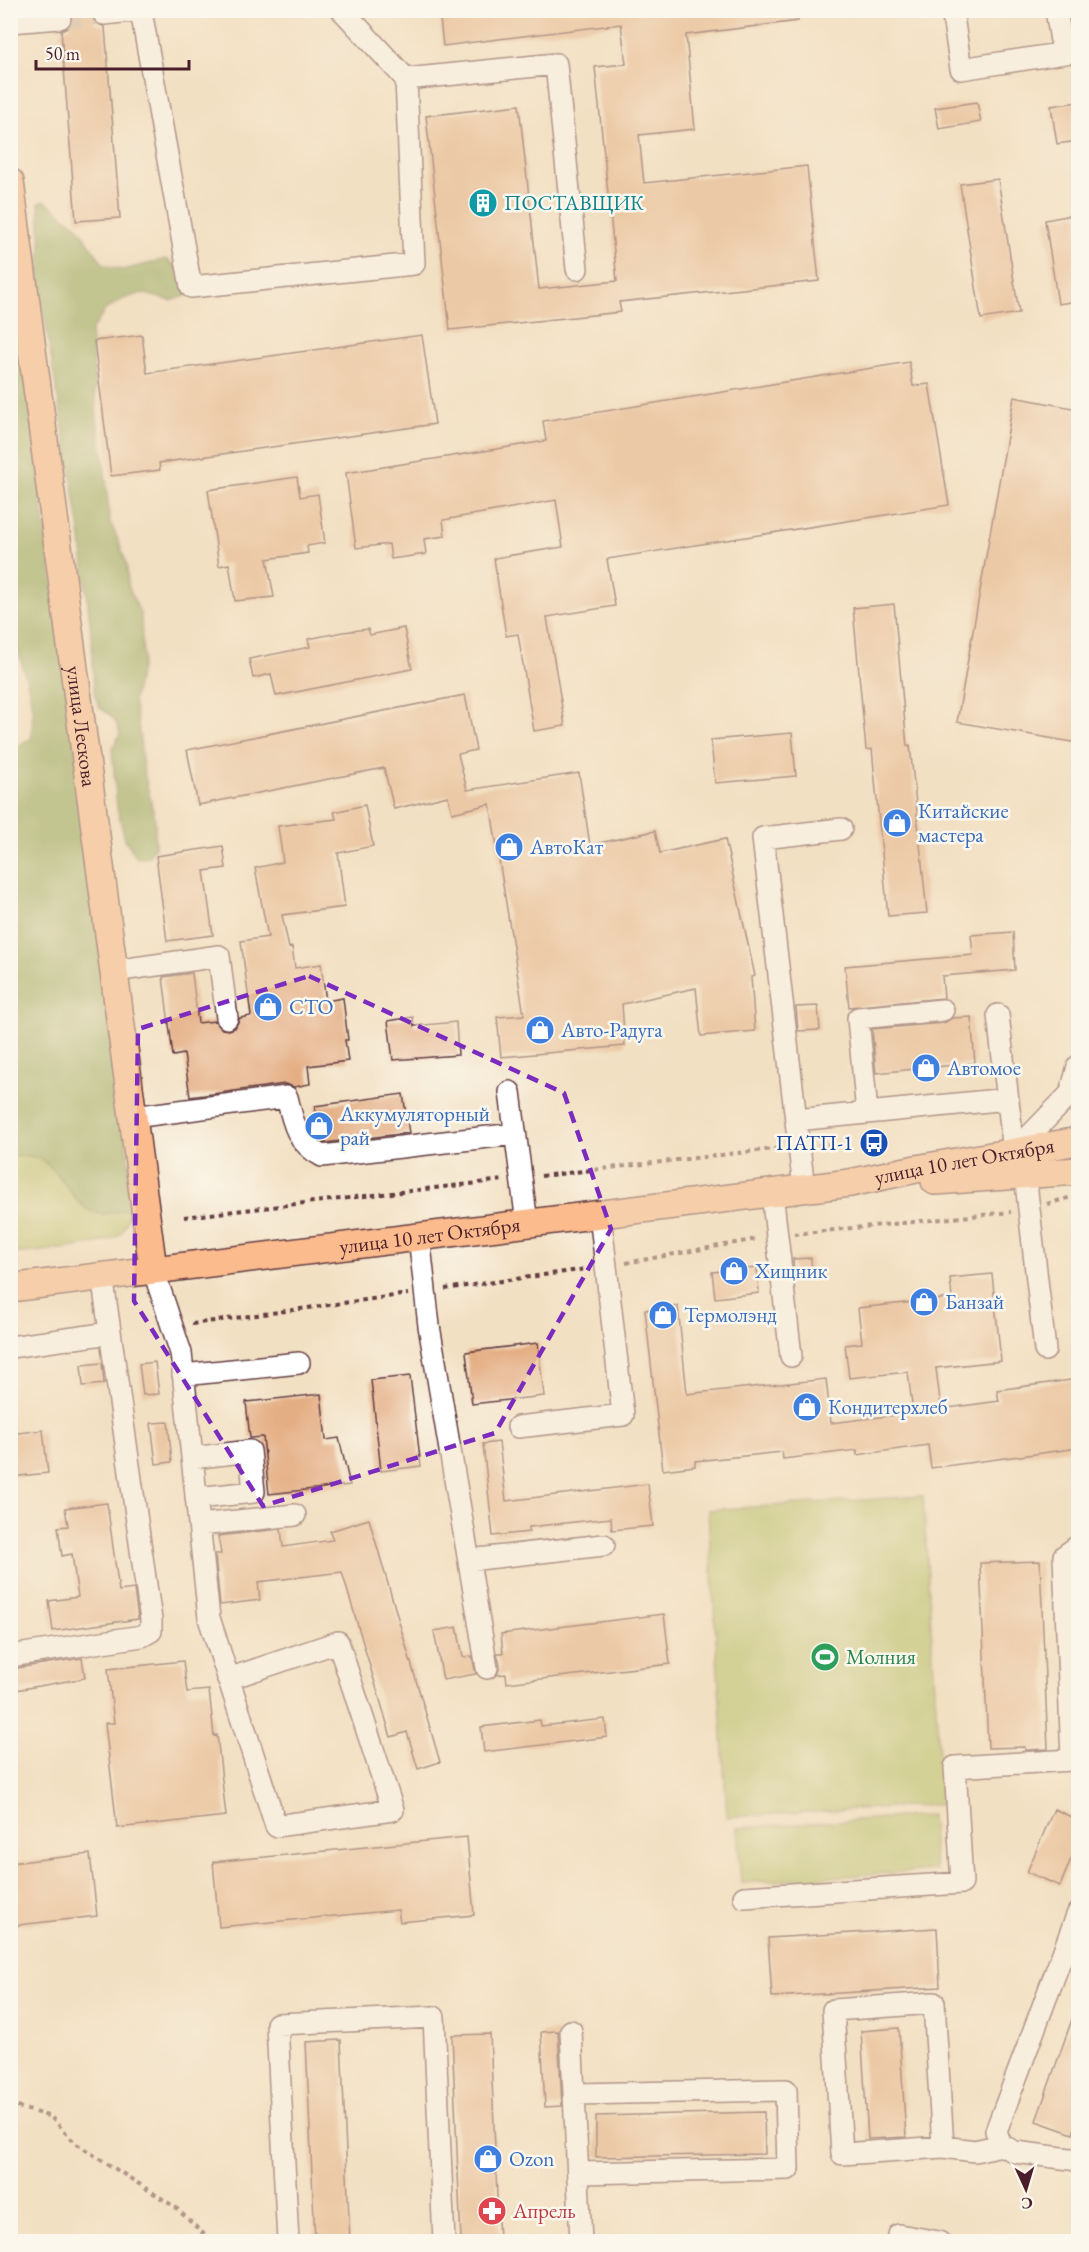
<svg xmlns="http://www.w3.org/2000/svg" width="1089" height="2252" font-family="'EB Garamond',serif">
	<rect width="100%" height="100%" fill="#fbf7ec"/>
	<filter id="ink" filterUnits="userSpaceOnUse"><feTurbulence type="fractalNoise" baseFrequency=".0167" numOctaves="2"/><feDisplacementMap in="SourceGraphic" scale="12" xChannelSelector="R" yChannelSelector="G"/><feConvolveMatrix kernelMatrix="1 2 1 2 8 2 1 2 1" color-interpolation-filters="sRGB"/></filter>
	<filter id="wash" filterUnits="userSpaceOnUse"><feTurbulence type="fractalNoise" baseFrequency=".008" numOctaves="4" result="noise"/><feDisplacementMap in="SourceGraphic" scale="24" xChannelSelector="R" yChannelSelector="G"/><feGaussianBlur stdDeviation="1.35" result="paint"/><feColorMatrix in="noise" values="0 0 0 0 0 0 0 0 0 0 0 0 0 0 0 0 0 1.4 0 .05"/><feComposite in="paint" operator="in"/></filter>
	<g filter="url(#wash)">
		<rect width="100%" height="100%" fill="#f2e0c3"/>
		<path fill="#aebe61" stroke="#7c6e46" stroke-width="1.5" d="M10,1156c8,0 17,-1 24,1 31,9 38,57 69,57 8,0 19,-4 27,-6 -2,8 -4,20 -10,26 -14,13 -88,18 -109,20z
			M923,1496l19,308 -215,13 -19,-307z
			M931,1815l4,55 -194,13 -4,-55z"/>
		<path fill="#8aa557" stroke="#6a6241" stroke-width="1.5" d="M45,201l32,25 27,39 19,5 43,-11c14,9 19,21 20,37l-15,5 -29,-8 -19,6 -17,10 -15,22 6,89 7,41 6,61 10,22 7,22 1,20 13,29 2,45 -10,41 6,29 4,38 12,51v28l-7,10 -11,1 -12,-19 -8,-31 -5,-60 8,-14c-3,-13 -8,-19 -20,-26l-6,-15 -2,-51 -12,-111 -42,-253 3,-31 -2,-44z
			M10,256l123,938 -3,14c-8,2 -19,6 -27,6 -31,0 -38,-48 -69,-57 -7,-2 -16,-1 -23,-2v-406l20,-10c6,-39 -8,-72 -21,-109z"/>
		<g id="blocks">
			<path fill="#e4ae84" d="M70,10h22l2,12 11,5 15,191 -44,3 -15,-190 7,-3 4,-5 1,-7z
				M439,10h359v11l-112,14 9,94 -56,6 5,48 163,-17 12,115 -200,21 2,10 -171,18 -24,-214 93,-11 20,184 78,-8 -22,-214 31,-3 -5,-40 -178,22z
				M977,102l4,20 -42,7 -4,-21z
				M1078,102v39l-21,3 -6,-38z
				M998,179l21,134 -38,6 -21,-135z
				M1078,214v87l-20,3 -13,-84z
				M142,335l5,38 275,-38 13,89 -276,39 1,7 -49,6 -17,-135z
				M909,362l4,24 16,-2 20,121 -342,54 8,47 -68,11 18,109 -31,5 -16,-97 -12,2 -12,-78 69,-11 -7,-47 -113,20 2,16 -21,3 2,15 -35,5 -2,-15 -33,4 -10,-75 200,-32 -3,-20z
				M1014,397l64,12v334l-121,-21z
				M297,477l3,20 18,-3 7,49 -18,3 1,7 -41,6 7,38 -39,4 -6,-37 -10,2 -11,-76z
				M894,604l13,142 3,-1 17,168 -39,3 -16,-167 -6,1 -13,-142z
				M404,628l8,41 -136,27 -5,-22 -18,4 -4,-19 61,-12 -2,-8 35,-7 25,-3 2,6z
				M465,695l11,55 -18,4 9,36 112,-17 11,72 65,-14 5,22 65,-14 30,137 -4,1 4,54 -54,5 -5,-48 -74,16 3,42 -124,11 -4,-40 27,-2 -34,-211 -38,9 -4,-17 -54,13 -10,-41 -186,37 -11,-55z
				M792,733l4,43 -81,7 -4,-43z
				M365,805l8,41 -35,7 7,54 -63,8 7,33 3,-1 3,21 26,-4 5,37 17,-3 5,42h-3l3,21 -40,5 2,18 -16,3 -9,-3 -95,13 -6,-43 -11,2 -10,-79 29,-4 6,50 17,-2 7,8 7,1 6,-2 5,-10 11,-2 -10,-75 27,-4 -13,-69 28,-6 -5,-36 58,-7 -2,-7z
				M223,846l3,22 -22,3 9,64 -46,6 -11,-85z
				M1013,932l2,38 -73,6 2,22 -95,9 -4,-41 128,-11 -2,-20z
				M818,1006l2,24 -22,1 -2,-24z
				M413,1017l1,9 42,-4 2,33 -65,5 -5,-39z
				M971,1017l4,46 -99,10 -4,-44 72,-6 8,-5z
				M403,1094l6,39 -84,10 -6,-4 -4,-33z
				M811,1258l1,16 -18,2 -1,-17z
				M757,1268l2,25 -44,5 -3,-26z
				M992,1274l9,87 -65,7 5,41 58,-8 -2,-11 81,-11v69l-147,20 -3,-23 -71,10v-5l-74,9 -1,-7 -87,9v5l-32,4 -18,-160 33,-4 9,88 139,-15 5,44 82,-10 -5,-41 -59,6 -4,-33 17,-2 -4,-35 94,-10 -2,-20z
				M538,1343l6,53 -72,8 -6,-52z
				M155,1362l4,32 -16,1 -4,-31z
				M102,1363l2,21 -21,2 -2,-21z
				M410,1376l11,90 -40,5 -10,-91z
				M321,1394l5,46 13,-2 11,47 -81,9 -6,-57 -13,1 -4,-36z
				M168,1422l4,40 -16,2 -5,-41z
				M43,1430l5,43 -38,4v-43z
				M499,1442l7,59 142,-17 5,42 -41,4 -1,-12 -82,9v5l-36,4 -10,-92z
				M107,1503l12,88 15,-2 4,30 -85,12 -4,-30 29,-4 -6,-43 -10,2 -4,-29 10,-1 -3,-18z
				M369,1519l71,243 -22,7 -11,-37 -16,5 -49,-165 -84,10 2,18 -40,5 -5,-51h6l-3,-18 63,-7 2,18 50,-7 -3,-9z
				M1040,1561l8,188 -23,1v-3l-37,1 -8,-185z
				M664,1614l6,50 -163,19 -1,-9 -9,1 3,-9 -3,-13h6l-2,-19z
				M457,1627l6,30 9,-1 4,18 -33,6 -9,-49z
				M82,1658l3,20 -75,13v-22z
				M183,1661l4,31 22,-2 5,46 3,-1 9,81 -109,12 -12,-105h9l-6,-54z
				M605,1719l2,18 -123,15 -3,-25 59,-7 1,6z
				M1054,1809l24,11v22l-18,44 -33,-14z
				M467,1837l7,78 -74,7 -2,-12 -179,17 -6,-65z
				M90,1854l7,62 -87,10v-63z
				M937,1928l3,59 -168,10 -4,-59z
				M1076,2008h2v111l-5,15 -37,-13z
				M899,2028l7,109 -38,2 -7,-108z
				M558,2031l4,75 -17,1 -4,-75z
				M490,2034l9,207h-38l-9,-206z
				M341,2040l9,201h-35l-9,-199z
				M764,2112l1,42 -169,3v-41z"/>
		</g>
	</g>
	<g filter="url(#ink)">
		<use href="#blocks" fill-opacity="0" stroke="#633c42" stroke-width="1.5"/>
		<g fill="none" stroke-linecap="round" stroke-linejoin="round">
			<path stroke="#d0b9a5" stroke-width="21" stroke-dasharray="21 10" stroke-linecap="butt" d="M60,18l44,-4"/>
			<g stroke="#633c42" stroke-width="24">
				<path id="minor" d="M342,10l64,69 150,-15 21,205
					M952,10l9,59 117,-18
					M1056,10l7,43
					M141,11l50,276 223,-23 -8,-185
					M104,14l37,-4
					M10,22l50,-4
					M114,971l105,-15 8,62
					M998,1015l16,137
					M510,1092l17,131
					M1071,1093l7,-27
					M867,1113l-9,-95 85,-8
					M133,1117l154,-20c6,26 10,46 35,59l193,-22
					M796,1120l212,-21
					M1014,1152l57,-59 7,-4
					M1025,1174l20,176
					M804,1189l-41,-351 78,-9
					M772,1193l19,163
					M419,1236l10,90 58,342
					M153,1269l28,84 28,265 67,208 117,-16 -55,-168 -110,37
					M10,1347l100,-14
					M183,1375l116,-12
					M518,1427l105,-12 -23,-201
					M192,1458l58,-7 4,41 -58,6
					M199,1525l96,-10
					M1078,1546l-14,10 8,204 6,1
					M469,1560l135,-15
					M10,1656l132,-20 9,-5v-11l-49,-345
					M744,1897l218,-14 -7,-116 117,-7
					M1078,1913l-82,218 5,14 14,7 63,8
					M571,2031l10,211
					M574,2094l212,-4 2,79 -210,4
					M943,2147l-9,-144 -101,7 9,144 101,-7 32,4 26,-6
					M288,2242l-11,-218 157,-7 10,225
					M898,2242l1,-7 40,7"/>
			</g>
			<g stroke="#633c42" stroke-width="30">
				<g id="major">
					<path id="s1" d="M10,182l143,1087"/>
					<path d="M935,1181l143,-10"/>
					<path id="s2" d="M10,1288l840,-105 66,-14 162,-28"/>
				</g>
			</g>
			<path stroke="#633c42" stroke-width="4" stroke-dasharray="4.5 4.5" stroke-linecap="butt" d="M818,1145l11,-1
				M541,1176l240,-28
				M1047,1204l28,-8
				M184,1217l320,-37
				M794,1234l217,-22
				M626,1263l131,-24
				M445,1289l141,-20
				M192,1324l216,-30
				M10,2102l8,5 33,10 24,26 100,64 37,35"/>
			<use href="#minor" stroke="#fff" stroke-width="21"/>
			<use href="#major" stroke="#fbbb8d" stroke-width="27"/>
		</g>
	</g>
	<path d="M0 0H1089V2252H0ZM309,976l255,117 47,136 -116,204 -232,73 -129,-205 4,-272z" fill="#f2e0c3" fill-opacity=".55" fill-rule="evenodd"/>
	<path fill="none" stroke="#7b2cbf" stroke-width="4.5" stroke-dasharray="12 8" stroke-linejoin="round" d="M309,976l255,117 47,136 -116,204 -232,73 -129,-205 4,-272z"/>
	<defs>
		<g id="building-disc" transform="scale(1.5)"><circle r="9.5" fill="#0f9aa8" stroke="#fbf7ec"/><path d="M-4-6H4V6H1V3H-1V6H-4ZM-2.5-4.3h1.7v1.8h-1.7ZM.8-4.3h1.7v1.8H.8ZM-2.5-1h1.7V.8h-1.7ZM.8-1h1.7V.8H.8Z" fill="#fff"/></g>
		<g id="shop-disc" transform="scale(1.5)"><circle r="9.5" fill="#3f7fe0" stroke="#fbf7ec"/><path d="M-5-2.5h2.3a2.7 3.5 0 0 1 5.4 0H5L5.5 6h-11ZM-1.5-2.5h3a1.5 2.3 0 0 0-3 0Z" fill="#fff"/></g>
		<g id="bus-disc" transform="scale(1.5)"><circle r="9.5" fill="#1a4fb4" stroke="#fbf7ec"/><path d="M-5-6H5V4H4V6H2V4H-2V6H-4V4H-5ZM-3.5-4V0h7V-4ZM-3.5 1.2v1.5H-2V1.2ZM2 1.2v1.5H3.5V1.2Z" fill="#fff"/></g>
		<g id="stadium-disc" transform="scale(1.5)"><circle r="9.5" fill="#2e9e5b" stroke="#fbf7ec"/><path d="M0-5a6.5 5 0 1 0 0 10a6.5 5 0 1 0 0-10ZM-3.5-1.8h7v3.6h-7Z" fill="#fff"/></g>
		<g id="pharmacy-disc" transform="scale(1.5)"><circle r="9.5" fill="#e0444e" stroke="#fbf7ec"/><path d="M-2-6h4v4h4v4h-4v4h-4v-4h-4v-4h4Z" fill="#fff"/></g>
	</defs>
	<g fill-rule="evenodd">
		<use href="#building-disc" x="483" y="203"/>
		<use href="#shop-disc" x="897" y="823"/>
		<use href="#shop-disc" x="509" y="847"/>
		<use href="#shop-disc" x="268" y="1007"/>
		<use href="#shop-disc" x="540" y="1030"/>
		<use href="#shop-disc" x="926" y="1068"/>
		<use href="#shop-disc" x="319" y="1126"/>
		<use href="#bus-disc" x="874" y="1143"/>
		<use href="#shop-disc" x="734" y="1271"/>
		<use href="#shop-disc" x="924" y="1302"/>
		<use href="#shop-disc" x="663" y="1315"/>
		<use href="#shop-disc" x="807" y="1407"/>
		<use href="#stadium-disc" x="825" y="1657"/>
		<use href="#shop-disc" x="488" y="2159"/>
		<use href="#pharmacy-disc" x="492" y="2211"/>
	</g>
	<g text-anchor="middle" stroke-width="5" stroke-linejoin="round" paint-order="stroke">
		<g font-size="21" fill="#0d838f" stroke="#fbf7ec" text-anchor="start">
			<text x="504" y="210">ПОСТАВЩИК</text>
		</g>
		<g font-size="21" fill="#4a1f2b" stroke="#fbf7ec">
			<text dy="7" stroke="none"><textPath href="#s1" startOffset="549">улица Лескова</textPath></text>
			<text dy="7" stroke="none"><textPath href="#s2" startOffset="963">улица 10 лет Октября</textPath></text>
			<text dy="7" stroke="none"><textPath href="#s2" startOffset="423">улица 10 лет Октября</textPath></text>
		</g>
		<g font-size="21" fill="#366cbe" stroke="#fbf7ec" text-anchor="start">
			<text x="918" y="818">Китайские<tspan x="918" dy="24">мастера</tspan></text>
			<text x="530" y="854">АвтоКат</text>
			<text x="289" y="1014">СТО</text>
			<text x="561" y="1037">Авто-Радуга</text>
			<text x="947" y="1075">Автомое</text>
			<text x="340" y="1121">Аккумуляторный<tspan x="340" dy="24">рай</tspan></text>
			<text x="755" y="1278">Хищник</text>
			<text x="945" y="1309">Банзай</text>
			<text x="684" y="1322">Термолэнд</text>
			<text x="828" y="1414">Кондитерхлеб</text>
			<text x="509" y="2166">Ozon</text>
		</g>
		<g font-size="21" fill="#164399" stroke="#fbf7ec" text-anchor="end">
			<text x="853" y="1150">ПАТП-1</text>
		</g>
		<g font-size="21" fill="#27864d" stroke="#fbf7ec" text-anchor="start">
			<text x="846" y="1664">Молния</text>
		</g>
		<g font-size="21" fill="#be3a42" stroke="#fbf7ec" text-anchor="start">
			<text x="513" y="2218">Апрель</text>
		</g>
	</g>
	<rect width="1089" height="2252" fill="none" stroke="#fbf7ec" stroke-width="36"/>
	<g transform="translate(1026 2189) rotate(176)" stroke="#fbf7ec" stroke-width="4.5" paint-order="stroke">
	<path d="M0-4.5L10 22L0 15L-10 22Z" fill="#4a1f2b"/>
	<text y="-9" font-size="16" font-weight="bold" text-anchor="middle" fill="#4a1f2b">С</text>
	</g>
	<path d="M36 60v9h153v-9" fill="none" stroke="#4a1f2b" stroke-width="3"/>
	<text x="45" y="60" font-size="18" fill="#4a1f2b" stroke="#fbf7ec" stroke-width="4.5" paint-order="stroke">50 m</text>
</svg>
